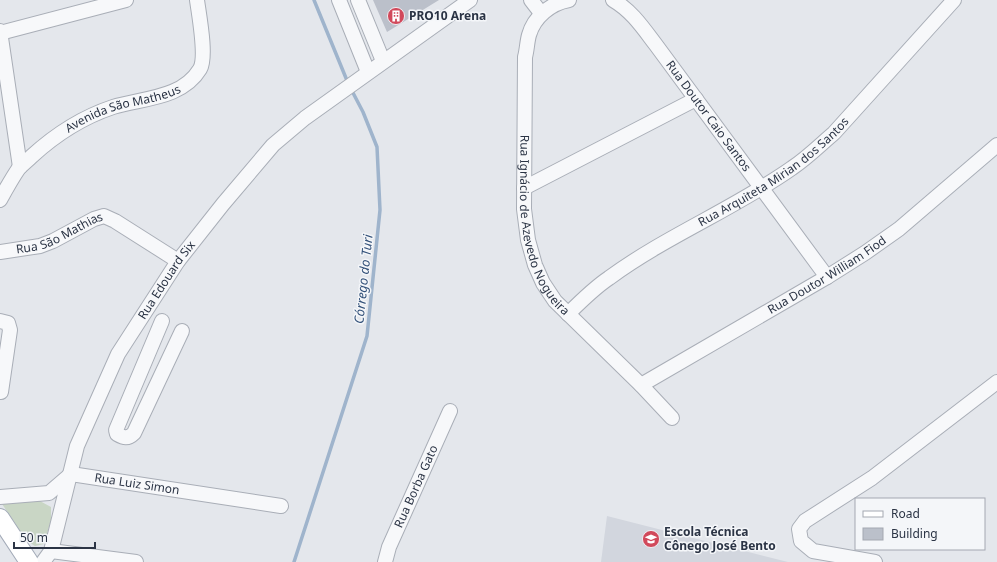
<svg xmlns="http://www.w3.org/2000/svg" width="997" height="562" font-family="'Noto Sans',sans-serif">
	<rect width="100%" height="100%" fill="#e4e7ec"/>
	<path fill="#d2d6de" d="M607,516l181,46h-187z"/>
	<path fill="#c9d6c5" d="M38,500l13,7v13l-7,24 -9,2 -13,-8 -7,-15 -13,-19z"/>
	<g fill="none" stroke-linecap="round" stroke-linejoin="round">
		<path stroke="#9fb4cc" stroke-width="3.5" d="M314,0l34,83
			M294,562l73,-226 13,-126 -3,-63 -14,-35 -12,-23"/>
	</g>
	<path fill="#bbc0ca" d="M373,0h66l-52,32z"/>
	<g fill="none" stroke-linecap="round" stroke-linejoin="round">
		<g stroke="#a9aeb7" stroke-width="16">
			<g id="minor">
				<path d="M339,0l29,72"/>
				<path d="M358,0l25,61"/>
				<path d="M531,0l10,13"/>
				<path id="s1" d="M569,0c-18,3 -35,17 -40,35 -2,7 -2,15 -4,22l-1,152 4,31 7,25 8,18 12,18 86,84 31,33"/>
				<path id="s2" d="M613,0c19,11 30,28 43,45l171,232"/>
				<path d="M0,31l20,136"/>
				<path d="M0,33l126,-33"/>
				<path d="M524,188l172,-89"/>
				<path id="s3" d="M0,200c6,-11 12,-22 19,-32 4,-4 9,-8 13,-12 23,-21 51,-39 81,-49 29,-9 69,-8 87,-38 7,-12 -1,-54 -3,-69"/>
				<path id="s4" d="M0,252l40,-6 13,-5 41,-22 10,-3 11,5 63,40"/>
				<path id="s5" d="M568,314c13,-13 26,-26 41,-36 57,-42 125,-69 183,-110 15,-10 28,-23 42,-35l120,-133"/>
				<path d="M0,321l8,2 2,7 -9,62"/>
				<path d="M162,321l-46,109 1,4c7,4 11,5 17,-1l48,-102"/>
				<path id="s6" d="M641,385l186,-108 38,-24 34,-24 98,-84"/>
				<path id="s7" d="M0,497l49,-4 22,-19 210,32"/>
				<path d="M51,551l85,11"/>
				<path id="s8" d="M43,562l8,-11 26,-105 12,-27 29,-65 60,-93 45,-57 50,-59 32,-27 165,-118"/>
				<path id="s9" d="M385,562l4,-15 61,-136"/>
				<path d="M875,562l-62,-11 -12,-10 -2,-12 6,-8 67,-43 125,-96"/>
			</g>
		</g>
		<g stroke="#a3abb8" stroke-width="20">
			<path id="major" d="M0,518l29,44"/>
		</g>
		<use href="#minor" stroke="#f7f8fa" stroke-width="14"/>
		<use href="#major" stroke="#fff" stroke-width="18"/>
	</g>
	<defs>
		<g id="building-disc" transform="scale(0.9)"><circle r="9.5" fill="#d1495b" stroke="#f4f6f9"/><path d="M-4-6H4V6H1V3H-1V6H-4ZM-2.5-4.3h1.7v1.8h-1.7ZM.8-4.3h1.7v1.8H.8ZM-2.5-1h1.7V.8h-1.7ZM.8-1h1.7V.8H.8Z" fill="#fff"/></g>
		<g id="university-disc" transform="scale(0.9)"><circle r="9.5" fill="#d1495b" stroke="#f4f6f9"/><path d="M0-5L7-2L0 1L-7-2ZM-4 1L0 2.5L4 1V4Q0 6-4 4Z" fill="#fff"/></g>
	</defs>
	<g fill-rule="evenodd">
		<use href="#building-disc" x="396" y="16"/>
		<use href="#university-disc" x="651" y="539"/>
	</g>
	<g text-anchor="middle" stroke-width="3" stroke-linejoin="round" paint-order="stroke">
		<g font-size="12" font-weight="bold" fill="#2b3445" stroke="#f4f6f9" text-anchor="start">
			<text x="409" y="20">PRO10 Arena</text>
			<text x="664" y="536">Escola Técnica<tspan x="664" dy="14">Cônego José Bento</tspan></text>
		</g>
		<g font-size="12" fill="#2b3445" stroke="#f4f6f9">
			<text dy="4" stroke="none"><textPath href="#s3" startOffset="159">Avenida São Matheus</textPath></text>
			<text dy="4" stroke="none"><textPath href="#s2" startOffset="151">Rua Doutor Caio Santos</textPath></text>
			<text dy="4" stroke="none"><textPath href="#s5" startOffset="251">Rua Arquiteta Mirian dos Santos</textPath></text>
			<text dy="4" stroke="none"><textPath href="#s1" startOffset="251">Rua Ignácio de Azevedo Nogueira</textPath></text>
			<text dy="4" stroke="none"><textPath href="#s4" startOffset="63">Rua São Mathias</textPath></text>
			<text dy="4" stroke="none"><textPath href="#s6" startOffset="216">Rua Doutor William Fiod</textPath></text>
			<text dy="4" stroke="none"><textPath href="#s8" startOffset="311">Rua Edouard Six</textPath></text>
			<text dy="4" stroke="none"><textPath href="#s7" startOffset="145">Rua Luiz Simon</textPath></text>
			<text dy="4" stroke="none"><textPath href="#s9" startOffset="82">Rua Borba Gato</textPath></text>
		</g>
		<g font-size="13" font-style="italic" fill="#34527a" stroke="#f4f6f9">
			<text transform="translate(363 279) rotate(-84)" y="5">Córrego do Turi</text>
		</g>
	</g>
	<rect x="855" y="498" width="130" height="52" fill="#f4f6f9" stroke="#a4a8b1"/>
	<rect x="863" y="511" width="20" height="6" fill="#ffffff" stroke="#a4a8b1"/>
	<text x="891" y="518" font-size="12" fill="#2b3445">Road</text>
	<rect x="863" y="528" width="20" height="12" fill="#bbc0ca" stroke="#a4a8b1"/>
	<text x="891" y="538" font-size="12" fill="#2b3445">Building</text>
	<path d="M14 542v6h81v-6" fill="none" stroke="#2b3445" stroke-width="2"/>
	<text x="20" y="542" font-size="12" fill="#2b3445" stroke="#f4f6f9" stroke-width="3" paint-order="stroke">50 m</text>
</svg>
